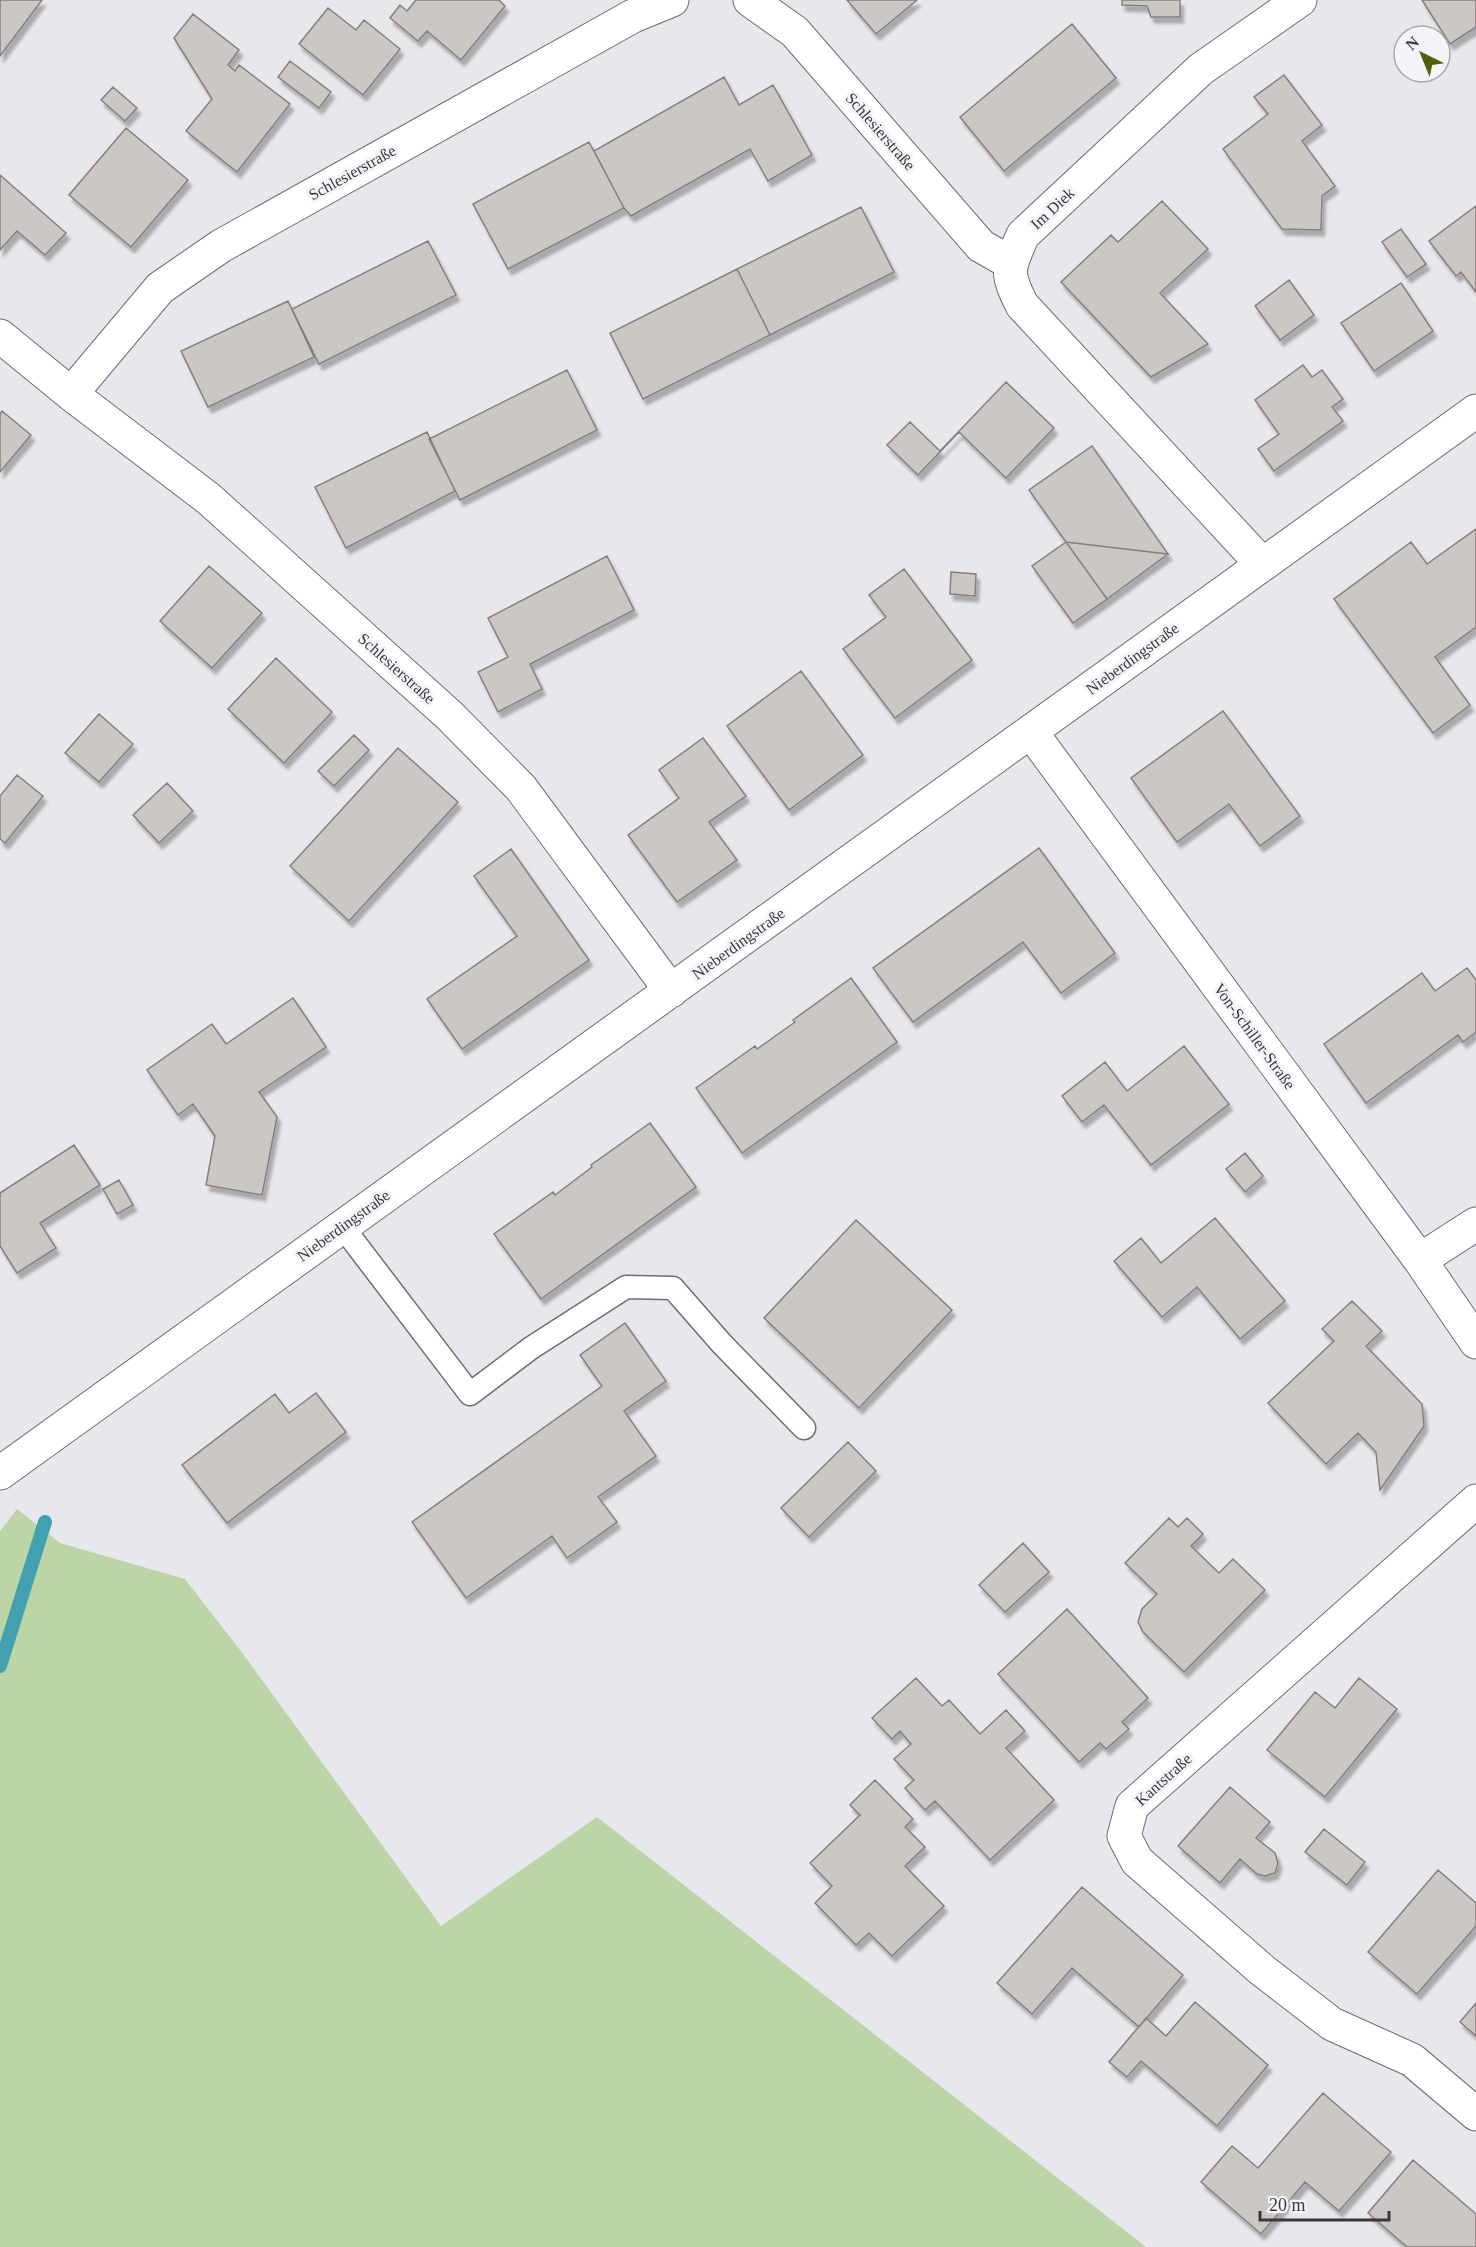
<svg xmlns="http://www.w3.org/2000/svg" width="1476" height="2247" font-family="Georgia,serif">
	<defs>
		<filter id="shadow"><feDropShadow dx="3.5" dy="6" stdDeviation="1.5" flood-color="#0004"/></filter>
	</defs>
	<rect width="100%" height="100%" fill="#e8e7ee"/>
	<path fill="#bbd5a7" d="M17,1509l43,34 125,36 58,75 198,272 156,-109 549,430h-1146v-716z"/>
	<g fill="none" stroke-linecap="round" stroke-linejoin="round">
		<path stroke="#43a0b0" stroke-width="14" d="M0,1666l45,-144"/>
	</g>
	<path fill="#cdc7c3" stroke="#86807d" stroke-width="1.5" filter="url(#shadow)" d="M0,0h42l-42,56z
		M416,0h83l6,6 -44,54 -34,-29 -9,10 -28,-23 10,-13 7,6z
		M847,0h70l-41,34z
		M1122,0h58v17h-29l-4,-11 -25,-1z
		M1422,0h54v27l-26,17z
		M328,8l28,22 8,-10 36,29 -37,46 -64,-51z
		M193,14l46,36 -11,15 7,6 4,-6 51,39 -53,68 -51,-41 26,-32 -38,-61z
		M1072,24l44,54 -112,93 -44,-54z
		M290,61l41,31 -12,16 -41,-31z
		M1284,75l38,50 -20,16 33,45 -13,10 -1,34 -39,-1 -59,-80 45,-35 -14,-17z
		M724,77l15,28 34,-20 39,70 -44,26 -18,-32 -119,67 -7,-8 -30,-57z
		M113,87l24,21 -12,13 -24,-21z
		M126,128l62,52 -57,67 -62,-52z
		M589,142l35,66 -116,61 -35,-65z
		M0,175l66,58 -21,22 -28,-24 -17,19z
		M1162,201l46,48 -48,44 48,51 -57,33 -90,-95 50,-47 7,7z
		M1476,206v86l-15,-20 -5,4 -27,-35z
		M861,207l33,65 -124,63 -33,-66z
		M1401,229l25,35 -19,13 -25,-35z
		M428,241l28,54 -137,69 -27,-55z
		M737,269l33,66 -127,64 -33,-66z
		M1289,280l25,35 -34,25 -25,-34z
		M1401,283l32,48 -59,40 -33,-48z
		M288,301l26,56 -106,50 -27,-56z
		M1303,365l9,12 10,-7 21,29 -11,8 11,14 -69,50 -16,-22 21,-15 -24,-34z
		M567,370l30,60 -137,70 -31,-61z
		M1006,382l48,46 -48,50 -47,-46 -41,43 -31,-30 23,-23 30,29z
		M2,411l29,24 -31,37v-58z
		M427,432l28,59 -109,57 -31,-61z
		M1092,446l76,108 -102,-12 -37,-52z
		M1476,529v98l-41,30 35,48 -37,28 -99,-134 77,-57 16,22z
		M1066,542l102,12 -61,45z
		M1066,542l41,57 -34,24 -41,-57z
		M607,556l27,54 -104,54 12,25 -44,23 -20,-40 30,-15 -20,-39z
		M209,566l53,47 -50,55 -52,-47z
		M904,569l68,91 -77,58 -52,-69 43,-32 -17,-22z
		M951,572l25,2 -1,22 -25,-2z
		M276,658l56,54 -48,51 -56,-54z
		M801,671l62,84 -74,55 -62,-84z
		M1223,711l77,105 -40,30 -31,-42 -52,38 -46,-64z
		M99,714l34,30 -34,38 -34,-29z
		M354,735l15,15 -35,36 -16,-15z
		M703,738l43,58 -37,26 28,38 -60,42 -49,-67 51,-37 -20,-28z
		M398,748l60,54 -109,119 -59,-55z
		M17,775l26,21 -38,47 -5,-4v-43z
		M167,783l26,28 -34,32 -26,-28z
		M1039,848l76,105 -54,40 -38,-51 -110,80 -40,-54z
		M511,849l78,111 -127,89 -35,-50 90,-63 -43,-60z
		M1467,968l9,12v52l-13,10 -5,-7 -92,68 -42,-59 98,-71 13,18z
		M851,978l46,64 -155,111 -46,-65 59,-42 2,3 38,-27 -2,-2z
		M293,998l33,49 -67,45 18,25 -15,78 -56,-10 9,-49 -22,-32 -15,11 -31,-45 65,-46 14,20z
		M1184,1046l45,58 -78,61 -47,-60 -22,17 -20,-26 43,-34 22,29z
		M650,1123l46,64 -155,112 -47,-65 59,-42 2,3 4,-3 33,-25 -1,-2z
		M74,1145l26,40 -60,38 16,25 -39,25 -17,-27v-53z
		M1245,1153l18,23 -18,16 -19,-23z
		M119,1180l14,25 -16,9 -14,-25z
		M1215,1218l70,83 -45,38 -43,-52 -35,30 -48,-56 27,-23 20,25z
		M856,1220l96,90 -93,98 -95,-90z
		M1352,1301l30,30 -16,15 56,58 2,22 -44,64 -4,-38 -18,-19 -32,31 -58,-61 66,-62 -12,-12z
		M625,1323l41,58 -42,30 32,45 -58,41 19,25 -50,36 -15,-22 -86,62 -54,-76 190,-136 -22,-31z
		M316,1393l30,39 -119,91 -45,-58 93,-71 14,19z
		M848,1442l28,29 -67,66 -28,-29z
		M1169,1518l9,9 9,-9 16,16 -12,12 28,27 14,-14 32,31 -81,82 -41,-40 -5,-10 4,-13 15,-15 -32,-31z
		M1023,1543l26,29 -44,40 -26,-27z
		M1067,1609l81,89 -26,24 7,7 -23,20 -6,-6 -21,19 -81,-88z
		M916,1678l26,28 7,-6 31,34 26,-24 19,21 -19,17 48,52 -64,60 -55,-59 -10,9 -20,-22 9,-8 -20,-21 17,-15 -11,-13 -8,8 -20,-21z
		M1359,1678l38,31 -72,88 -58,-47 48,-58 20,16z
		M875,1780l38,39 -8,8 20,20 -20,19 39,40 -52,50 -23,-23 -13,12 -41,-42 17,-17 -22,-23 50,-48 -10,-10z
		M1230,1787l40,35 -14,16 19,15 3,10 -3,10 -10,3 -8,-2 -17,-15 -20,24 -42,-37z
		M1324,1829l41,33 -18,23 -42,-33z
		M1438,1870l38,33v23l-59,68 -49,-42z
		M1082,1887l101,88 -44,52 -67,-59 -40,46 -35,-31z
		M1195,2002l73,63 -51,61 -76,-65 -14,16 -18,-15 37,-44 20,18z
		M1476,2003v33l-16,-14z
		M1323,2093l68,59 -52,59 -34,-29 -44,52 -60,-52 31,-36 26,22z
		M1413,2160l63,54v33h-69l-39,-34z"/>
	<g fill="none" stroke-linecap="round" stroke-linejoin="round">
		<g stroke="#6e6d73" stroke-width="25">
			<path id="lane" d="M342,1226l128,168 61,-46 95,-61 47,1 49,56 82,84"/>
		</g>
		<g stroke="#6e6d73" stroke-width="35">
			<path id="street" d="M750,0l45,32 186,214 30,17
				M0,336l71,58 138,105 241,217 71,72 150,203
				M71,394l89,-106 61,-42 412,-230 39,-16
				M1262,564l-240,-259c-17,-34 -14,-36 1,-70l178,-166 99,-69
				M1031,732l389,528 56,82
				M1420,1260l56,-36
				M0,1473l1476,-1062
				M1476,1501l-344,305 -8,30 13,25 125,109 70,54 80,36 64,54"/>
		</g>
		<use href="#lane" stroke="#fff" stroke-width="22"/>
		<use href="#street" stroke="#fff" stroke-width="33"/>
	</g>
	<g text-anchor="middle" stroke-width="6" stroke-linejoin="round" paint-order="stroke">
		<g font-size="16" fill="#39393b" stroke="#f6f4fb">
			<text transform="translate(881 131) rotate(49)" y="6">Schlesierstraße</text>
			<text transform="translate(352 172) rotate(-29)" y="6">Schlesierstraße</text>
			<text transform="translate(1052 208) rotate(-43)" y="6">Im Diek</text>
			<text transform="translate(1132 658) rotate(-36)" y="6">Nieberdingstraße</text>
			<text transform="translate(397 668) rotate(42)" y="6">Schlesierstraße</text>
			<text transform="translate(738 943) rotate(-36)" y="6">Nieberdingstraße</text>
			<text transform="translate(1255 1036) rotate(54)" y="6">Von-Schiller-Straße</text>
			<text transform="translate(343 1225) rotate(-36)" y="6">Nieberdingstraße</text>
			<text transform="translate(1163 1779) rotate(-42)" y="6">Kantstraße</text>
		</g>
	</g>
	<g transform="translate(1422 54) rotate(317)"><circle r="28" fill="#f6f4fb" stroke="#aaa9ae" stroke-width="1.5"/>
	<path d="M0-4.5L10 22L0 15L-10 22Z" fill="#4c620e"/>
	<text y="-9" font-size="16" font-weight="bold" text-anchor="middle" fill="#39393b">N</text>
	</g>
	<path d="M1260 2211v9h129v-9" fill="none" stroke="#39393b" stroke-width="3"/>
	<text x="1269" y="2211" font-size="18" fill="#39393b" stroke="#f6f4fb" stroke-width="4.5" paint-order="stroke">20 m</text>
</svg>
